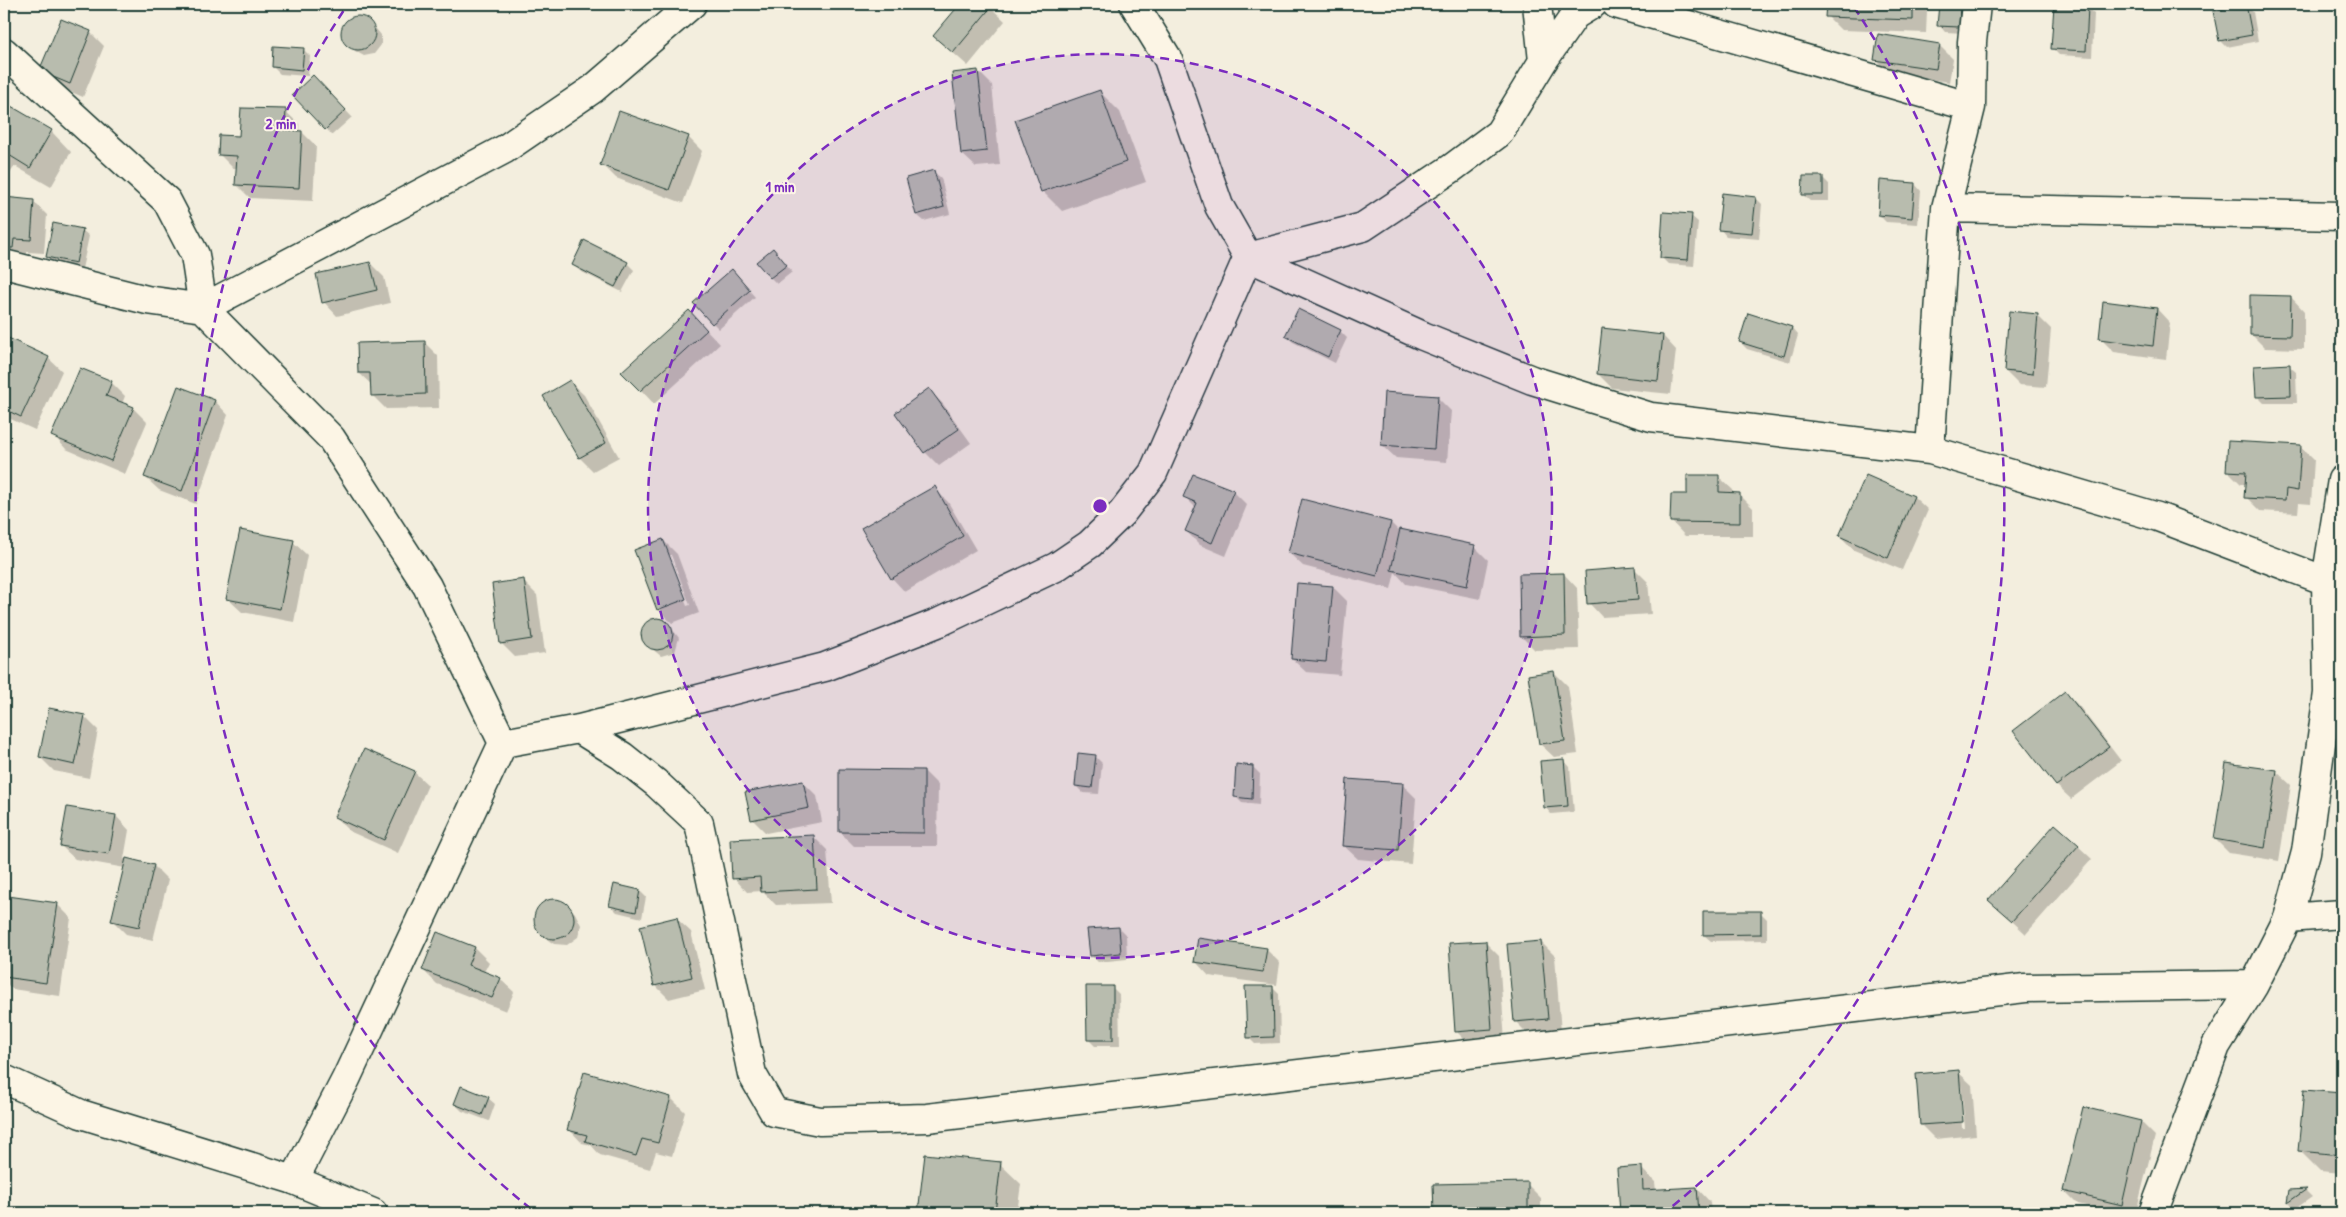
<svg xmlns="http://www.w3.org/2000/svg" width="2346" height="1217" font-family="'Patrick Hand',sans-serif">
	<rect width="100%" height="100%" fill="#f3eede"/>
	<filter id="ink" filterUnits="userSpaceOnUse"><feTurbulence type="fractalNoise" baseFrequency=".02" numOctaves="2"/><feDisplacementMap in="SourceGraphic" scale="10" xChannelSelector="R" yChannelSelector="G"/><feConvolveMatrix kernelMatrix="1 2 1 2 8 2 1 2 1" color-interpolation-filters="sRGB"/></filter>
	<g filter="url(#ink)">
		<path fill="#0003" fill-rule="evenodd" d="M961,4h26l18,17 -37,45 -34,-30z
			M1827,4h92l8,7 -1,22 -85,-3 -14,-14z
			M1940,4h27l-2,29 -20,-1 -6,-7z
			M2246,5l7,7 5,29 -31,6 -7,-7z
			M2087,8l7,6 -2,43 -33,-2 -6,-6z
			M363,17l8,6 10,12v10l-7,9 -10,2 -9,-5 -13,-17 6,-14z
			M90,32l14,14 -21,51 -28,-12 -14,-14z
			M1939,45l14,14 -4,23 -60,-9 -14,-14z
			M303,49l7,7 -2,20 -28,-2 -7,-7z
			M978,71l14,14 8,80 -24,2 -14,-13z
			M313,76l39,41 -20,18 -38,-40z
			M1100,92l20,20 26,70 -84,29 -20,-20z
			M4,103l47,28 20,21 -20,35 -36,-21 -9,13 -2,-2z
			M285,111l14,13v8h3l14,14 -3,55 -63,-3 -13,-13 1,-17h-5l-14,-14 21,-17z
			M688,137l14,14 -19,52 -67,-25 -14,-14z
			M934,172l7,6 9,36 -26,7 -7,-6z
			M1822,177l7,7v17h-19l-7,-6z
			M1915,184l6,7 -3,33 -32,-2 -7,-7z
			M1756,198l6,6 -3,35 -33,-3 -6,-7z
			M4,199l29,2 14,14 -3,38 -17,-1v9l-23,-4z
			M1691,216l7,6 -4,44 -26,-2 -7,-7z
			M82,230l7,6 -7,33 -28,-5 -7,-7z
			M779,257l13,15 -15,12 -6,-6z
			M370,263l14,14 6,26 -53,13 -13,-14z
			M627,263l7,7 -12,22 -42,-21 -7,-6z
			M738,278l17,19 -36,32 -6,-6z
			M2291,297l13,14v38l-39,-1 -14,-14z
			M2157,309l13,14 -4,36 -52,-7 -14,-14z
			M2037,315l14,14 -5,58 -27,-2 -14,-14z
			M702,325l18,19 -66,60 -13,-14z
			M1792,328l6,7 -8,27 -43,-13 -7,-7z
			M1340,331l7,7 -12,25 -42,-21 -7,-6z
			M1663,336l13,14 -5,44 -59,-6 -14,-14z
			M4,338l44,20 14,13 -27,59 -31,-14z
			M424,342l14,14 1,52 -53,1 -14,-14v-10l-13,-12z
			M2289,366l7,6 1,31h-33l-7,-7z
			M111,382l14,14 -3,8 11,4 14,14 -22,52 -59,-25 -13,-14z
			M570,382l14,13 35,62 -26,14 -13,-13z
			M178,388l37,13 13,14 -32,89 -37,-14 -14,-13z
			M929,390l14,14 28,39 -32,23 -14,-14 -28,-38z
			M1437,397l14,14 -4,51 -51,-4 -14,-13z
			M2300,446l14,14 -3,44 -12,-1 -1,10 -38,-2 -14,-14v-13h-5l-14,-14z
			M1719,477l14,13v4h6l14,14v28h-68l-13,-14z
			M1867,477l47,20 14,13 -26,60 -48,-20 -14,-14z
			M934,488l14,14 28,48 -71,42 -13,-14z
			M1233,491l14,14 -21,51 -26,-11 -14,-14 10,-23 -11,-11z
			M1391,523l9,9 75,15 13,13 -8,39 -74,-15 -11,-12 -4,17 -88,-23 -14,-13z
			M663,540l14,14 22,59 -27,10 -14,-13zM668,555h3l19,50 -3,1z
			M293,542l14,13 -13,67 -52,-10 -14,-13z
			M1634,568l14,14 3,32 -49,3 -13,-14z
			M1564,574l13,14 2,61 -44,1 -14,-14z
			M523,581l14,14 8,58 -30,4 -14,-14z
			M1333,587l14,14 -7,74 -34,-3 -14,-13z
			M657,619l10,3 12,16 -4,14 -14,4 -15,-12 -4,-9 6,-14z
			M1554,672l14,14 10,68 -24,3 -14,-13z
			M2065,693l14,13 42,55 -50,38 -14,-13 -42,-55z
			M84,716l14,14 -9,48 -35,-7 -14,-14z
			M1095,756l7,7 -3,31 -16,-1 -7,-7z
			M1564,760l6,7 4,45 -23,2 -6,-7z
			M1253,767l7,7 -1,31 -17,-2 -6,-6z
			M924,771l14,14 -1,61h-83l-14,-14z
			M414,772l14,13 -30,68 -49,-22 -14,-14z
			M2277,772l14,13 -12,76 -50,-8 -14,-14z
			M803,782l14,14 5,26 -56,11 -14,-14z
			M1402,784l14,14 -5,66 -53,-5 -14,-13z
			M116,816l13,14 -5,29 30,7 14,14 -15,60 -27,-6 -14,-14 13,-52 -50,-9 -14,-13z
			M813,836l14,14 4,53 -55,2 -14,-14 -15,1 -13,-14z
			M2078,846l14,13 -66,75 -37,-34z
			M640,891l6,6 -4,21 -25,-6 -6,-6z
			M9,897l48,7 14,14 -11,78 -48,-7 -8,-8v-46z
			M553,900l15,6 7,7 6,12 -3,12 -11,8 -13,-1 -6,-4 -7,-8 -6,-11v-6l7,-11z
			M1760,912l7,7v21l-56,1 -7,-6z
			M677,919l14,13 14,58 -36,9 -14,-14z
			M1119,928l7,7 1,24 -29,3 -7,-7z
			M438,934l37,14 14,14 -5,10 16,7 14,13 -8,19 -69,-27 -14,-14z
			M1485,942l14,14 6,86 -35,3 -14,-14z
			M1541,942l14,14 6,76 -32,3 -14,-14z
			M1266,949l14,14 -3,22 -68,-9 -13,-14z
			M1112,987l7,7 1,52h-25l-7,-7z
			M1272,987l7,7 1,49 -25,1 -7,-7z
			M1958,1072l14,13 4,50 -41,4 -14,-14zM1959,1085h2l4,43h-3z
			M2305,1091l37,3v79l-22,-2 -21,-21z
			M488,1098l7,6 -6,17 -27,-10 -7,-7z
			M671,1098l14,14 -13,44 -16,-4 -6,17 -50,-14 -9,-10 -9,-2 -13,-14z
			M2141,1122l14,14 -19,77h-20l-38,-9 -13,-13z
			M926,1155l74,9 21,20 -4,29h-98z
			M1641,1168l14,14 1,9 41,-3 13,14 1,11h-90l-2,-44z
			M1527,1184l14,14v15h-106l-1,-28z
			M2290,1191h16l6,6 -17,12 -6,-6z"/>
		<path fill="#b8bcae" stroke="#1f3d34" d="M960,4h29l3,2 -39,47 -20,-17z
			M1826,4h87v16l-88,-3z
			M1939,4h21l-1,23 -22,-1z
			M2246,4l6,31 -33,6 -6,-30z
			M2054,5l34,1 -2,45 -35,-2z
			M341 33a17 17 0 1 1 34 0a17 17 0 1 1-34 0Z
			M61,19l30,12 -21,53 -31,-13z
			M1878,34l62,10 -4,25 -62,-9z
			M273,46l31,2 -2,22 -30,-3z
			M978,70l9,81 -26,3 -9,-81z
			M313,75l33,35 -21,20 -33,-35z
			M1100,90l26,72 -85,30 -26,-72z
			M4,102l48,28 -22,38 -26,-16z
			M241,108l45,1 -1,21 17,1 -3,57 -64,-3 2,-29 -19,-1 1,-20 20,1z
			M619,111l70,25 -20,54 -69,-25z
			M934,170l10,37 -28,8 -10,-37z
			M1803,176h20v19h-21z
			M1880,180l35,3 -3,35 -34,-3z
			M1722,193l34,4 -4,36 -34,-3z
			M4,197l30,3 -3,40 -17,-1 -1,9h-9z
			M1663,212l29,2 -4,46 -28,-2z
			M53,223l30,6 -7,34 -30,-6z
			M584,240l44,22 -13,25 -43,-22z
			M773,248l14,17 -17,13 -14,-16z
			M370,262l7,28 -55,13 -6,-29z
			M732,269l18,21 -38,34 -19,-21z
			M2250,295l41,1 -1,40 -40,-1z
			M2103,301l54,7 -4,38 -54,-7z
			M1298,309l43,21 -13,27 -43,-21z
			M689,310l18,20 -67,61 -19,-19z
			M2009,311l29,3 -5,60 -29,-3z
			M1748,313l44,14 -8,29 -45,-14z
			M1602,328l61,7 -5,46 -61,-7z
			M4,336l45,21 -28,60 -17,-8z
			M425,341l1,53 -55,2 -1,-23h-12l-1,-30z
			M2290,364l1,32 -35,1 -2,-31z
			M80,368l32,13 -6,15 28,11 -23,54 -60,-25z
			M570,380l36,63 -27,15 -36,-62z
			M178,386l37,14 -33,91 -38,-14z
			M929,388l30,41 -35,24 -29,-40z
			M1384,392l54,4 -4,53 -53,-4z
			M2228,441l73,4 -3,46 -12,-2 -1,11 -41,-2 2,-26 -20,-1z
			M1193,474l41,16 -22,53 -27,-12 12,-28 -14,-6z
			M1687,475h32v17l21,1v30l-70,-1 1,-28h16z
			M1866,475l48,21 -26,62 -49,-22z
			M935,486l28,50 -72,43 -30,-51z
			M1302,499l89,23 -14,54 -89,-23z
			M1400,529l75,16 -8,41 -76,-16z
			M240,530l54,10 -14,69 -54,-10z
			M663,539l23,60 -29,11 -23,-60z
			M1635,567l3,33 -51,4 -2,-33z
			M1564,573l1,62 -45,2 -1,-63z
			M524,579l8,60 -32,5 -8,-60z
			M1297,583l36,3 -7,76 -35,-3z
			M641 634a16 16 0 1 1 32 0a16 16 0 1 1-32 0Z
			M1554,671l11,70 -26,3 -11,-69z
			M2065,691l44,56 -53,39 -43,-55z
			M49,708l36,7 -10,50 -36,-8z
			M364,749l51,22 -31,69 -50,-23z
			M1078,753l18,2 -4,33 -17,-2z
			M1564,759l4,47 -24,2 -4,-47z
			M2226,763l51,7 -12,78 -51,-9z
			M1236,764l17,2 -1,33 -18,-2z
			M839,769l85,1v63l-85,-1z
			M1347,779l56,4 -5,67 -56,-4z
			M803,781l6,27 -58,12 -6,-28z
			M67,807l49,8 -7,39 -49,-8z
			M2055,824l24,21 -67,76 -24,-21z
			M814,835l3,54 -56,3 -1,-15 -28,2 -2,-40z
			M126,858l28,7 -15,62 -28,-6z
			M614,884l26,6 -4,22 -27,-6z
			M8,896l50,7 -12,80 -42,-6v-50z
			M534 919a20 20 0 1 1 40 0a20 20 0 1 1-40 0Z
			M1703,911h58v23l-58,1z
			M677,917l15,60 -38,9 -14,-60z
			M1119,927l2,26 -31,3 -3,-27z
			M437,932l38,15 -7,18 33,13 -9,20 -70,-28z
			M1198,938l69,10 -4,24 -69,-10z
			M1486,941l6,88 -37,3 -6,-89z
			M1541,941l7,78 -34,3 -7,-78z
			M1086,986h27v54h-26z
			M1245,986h28l1,51 -27,1z
			M1959,1070l4,52 -43,3 -4,-51z
			M584,1072l87,25 -13,46 -16,-4 -6,17 -51,-15 2,-6 -20,-5z
			M461,1086l28,11 -7,18 -28,-11z
			M2304,1090l38,3v62l-44,-4z
			M2083,1107l58,14 -19,84 -59,-14z
			M925,1154l76,8 -6,51h-77z
			M1642,1166l1,24 54,-3 2,26h-79l-3,-45z
			M1528,1182v31h-94l-1,-29z
			M2307,1189l-20,14 2,-13z"/>
		<g fill="none" stroke-linecap="round" stroke-linejoin="round">
			<g stroke="#1f3d34" stroke-width="31">
				<path id="minor" d="M1134,4l34,55 51,147 29,51 175,79 109,44 119,37 279,33 228,67 168,64
					M1537,4l6,57
					M1616,4l355,103
					M4,52l163,149 28,54 8,53 302,-159 88,-60 99,-85
					M1946,208l396,8
					M1248,257l115,-30 89,-59 47,-35 44,-72 32,-46 18,-11
					M4,264l143,36 56,8 128,130 96,148 76,157 -157,336 -52,101
					M1930,450l16,-242 25,-101 1,-65 4,-38
					M579,729l43,27 34,27 43,40 53,251 22,38 46,9 107,-3 1098,-130 229,-3
					M503,743l76,-14 246,-62 115,-45 116,-55 34,-23 32,-31 31,-40 95,-216
					M2288,918l54,-4
					M2153,1213l63,-167 38,-61 34,-67 18,-66 22,-159 -2,-112 16,-101"/>
			</g>
			<g stroke="#1f3d34" stroke-width="31">
				<path id="tertiary" d="M4,1079l77,35 213,66 79,33"/>
			</g>
			<use href="#minor" stroke="#fcf5e5" stroke-width="28"/>
			<use href="#tertiary" stroke="#fcf5e5" stroke-width="28"/>
		</g>
	</g>
	<circle cx="1100" cy="506" r="452" fill="#7b2cbf" fill-opacity=".12"/>
	<g fill="none" stroke="#7b2cbf" stroke-width="2.5" stroke-dasharray="9 6">
		<circle cx="1100" cy="506" r="452"/>
		<path d="M531 1209A904 904 0 0 1 346 7M1854 7A904 904 0 0 1 1669 1209"/>
	</g>
	<circle cx="1100" cy="506" r="8" fill="#7b2cbf" stroke="#fcf5e5" stroke-width="2.5"/>
	<g font-size="15" text-anchor="middle" font-weight="bold" fill="#7b2cbf" stroke="#fcf5e5" stroke-width="4" stroke-linejoin="round" paint-order="stroke">
		<text x="281" y="129">2 min</text>
		<text x="780" y="192">1 min</text>
	</g>
	<rect width="2346" height="1217" fill="none" stroke="#fcf5e5" stroke-width="20"/>
	<rect x="10" y="10" width="2326" height="1197" fill="none" stroke="#1f3d34" stroke-width="2" filter="url(#ink)"/>
</svg>
